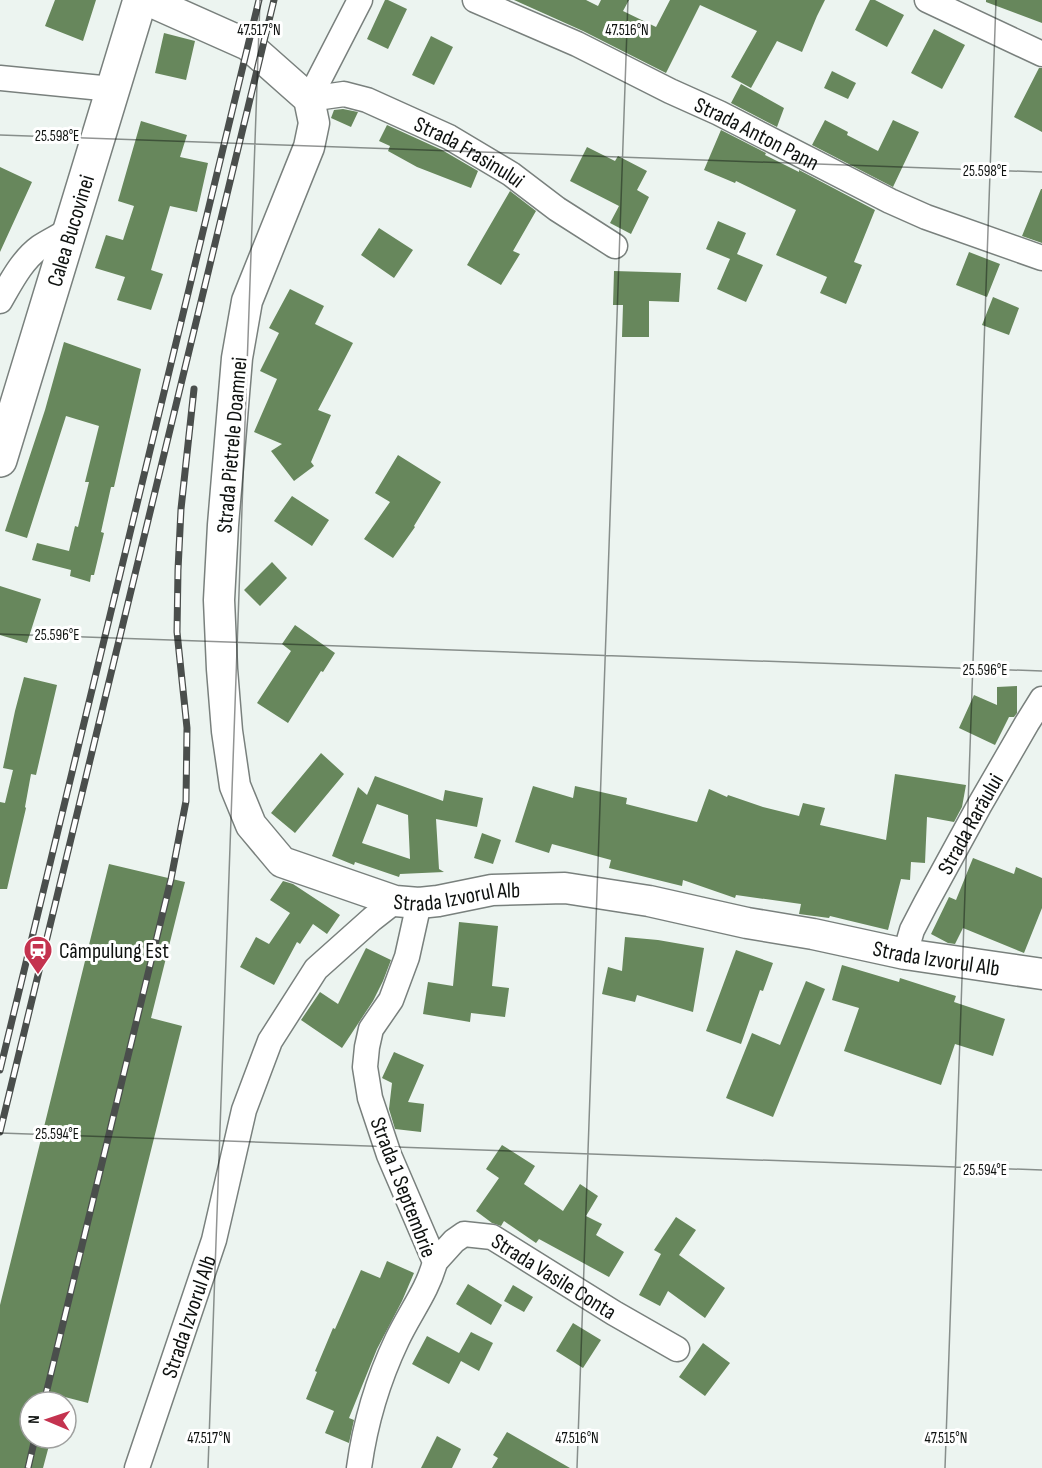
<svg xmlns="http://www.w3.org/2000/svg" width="1042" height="1468" font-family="'Sofia Sans Condensed',sans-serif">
	<rect width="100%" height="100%" fill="#ecf4f0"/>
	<path fill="#67875c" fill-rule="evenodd" d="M55,0h41l-13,41 -38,-15z
		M385,0h3l19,9 -19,40 -21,-10z
		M514,0h72l12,6 3,-6h28l-6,11 33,16 14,-27h155l-8,16 -15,36 -25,-11 -26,47 -20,-11 26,-46 -57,-26 -34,68 -83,-42z
		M870,0h5l29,15 -17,32 -32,-17z
		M986,0h56v23l-56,-21z
		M934,29l31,16 -23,44 -31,-16z
		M164,33l31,8 -9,39 -31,-7z
		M431,36l22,11 -19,38 -22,-10z
		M1039,68h3v64l-28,-15z
		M832,71l24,12 -8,16 -24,-11z
		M741,84l43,24 -7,19 -46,-24z
		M343,109l15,3 -7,15 -20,-9 3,-8z
		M825,120l23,12 -1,3 31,16 15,-31 26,12 -26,55 -81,-42z
		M141,121l46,14 -7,22 28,6 -11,49 -27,-6 -19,64 12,4 -12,36 -34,-10 8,-23 -30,-9 11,-33 17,5 11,-34 -16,-5z
		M387,125l55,25 36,21 -7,17 -54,-21 -29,-16 2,-5 -11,-5z
		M721,130l45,23 -1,2 34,17v-2l76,40 -21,52 8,3 -16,39 -26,-11 7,-16 -51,-22 20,-45 -60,-29 -1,2 -31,-13z
		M587,147l28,14 3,-5 29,15 -10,19 12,7 -18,37 -21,-11 9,-17 -49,-25z
		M0,167l32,15 -32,70z
		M1041,189h1v54l-20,-7z
		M510,191l26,20 -23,40 7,3 -19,31 -34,-20z
		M718,221l28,12 -9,21 26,11 -17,37 -29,-13 13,-30 -24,-10z
		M379,228l34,22 -19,28 -33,-23z
		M969,252l31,12 -13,33 -31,-12z
		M614,271l67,2 -2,29 -30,-1v36h-27l1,-32h-10z
		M290,289l34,17 -9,18 38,19 -35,67 13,5 -20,47 3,4 -20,15 -23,-30 11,-7 -28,-12 23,-53 -17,-8 19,-38 -10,-5z
		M993,297l26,11 -10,27 -27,-10z
		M64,342l77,27 -27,118h-3l-10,45 3,1 -10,42h-3l-1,7 -20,-6 1,-6 -39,-10 5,-17 32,8 6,-25 3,1 11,-45h-4l14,-56 -33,-10 -39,122 -22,-7 40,-121z
		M398,455l43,27 -27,44 1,1 -22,31 -29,-19 26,-37 -15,-9z
		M292,496l37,24 -17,26 -38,-25z
		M272,562l15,16 -27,28 -16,-16z
		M0,586l41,13 -14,44 -27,-8z
		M295,625l40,28 -12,19 -2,-1 -33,52 -31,-20 34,-52 -9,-7z
		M24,677l33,8 -21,90 -5,-1 -6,33 1,1 -19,81h-7v-87l5,1 8,-33 -10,-2 12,-57z
		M1017,686v27l-3,4h-5l-14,28 -36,-17 15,-33 23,10v-18z
		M321,753l23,21 -49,59 -24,-20z
		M895,774l71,11 -4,22 -8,15 -27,-5 -2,46 -14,-1 -1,18 -9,-1 -13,51 -58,-14 -1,2 -30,-4 2,-10 -65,-9 -1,3 -52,-18 -1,6 -73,-18 2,-8 -59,-16 -3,9 -34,-11 18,-56 40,12 2,-12 52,12 -1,6 71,18 12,-33 18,8 1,-2 35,12 36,9 4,-13 22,5 -5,17 66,15z
		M375,776l68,25 2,-11 38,8 -6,29 -41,-8 3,50 5,3 -44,2 -1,3 -44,-15 -1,3 -22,-9 26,-69 9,8zM377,804l31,11 2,44 -48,-16z
		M482,833l19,7 -8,24 -19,-6z
		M973,858l41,16 2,-7 26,11v30l-18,45 -61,-25 -8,16 -7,-1 -17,-9 18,-37 7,3z
		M109,864l76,18 -34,136 31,8 -94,377 -27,-7 -1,6h-30v36h21l-8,30h-43v-163z
		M283,881l10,3 47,31 -13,19 -14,-10 -13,20 -3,-2 -23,43 -34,-18 16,-30 13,7 21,-31 -20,-13z
		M459,922l39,4 -6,60 17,2 -4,29 -34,-4 -1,9 -47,-8 5,-32 25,4z
		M625,937l33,3 46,8 -11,64 -56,-17 -2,7 -33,-8 6,-27 14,4z
		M366,948l25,12 -8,21 -10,20 -31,47 -41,-28 19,-28 18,12z
		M736,950l37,13 -10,28 -3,-1 -19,54 -35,-13z
		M842,965l57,17 1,-4 56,18 -2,6 51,17 -12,37 -38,-12 -14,41 -97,-34 15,-43 -27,-8z
		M806,981l19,8 -52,128 -47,-19 26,-65 28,12z
		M394,1052l30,13 -16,37 16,2 -3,28 -26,-3 -6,-20 3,-26 -10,-5z
		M502,1145l33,21 -11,18 39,27 17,-27 18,12 -12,20 16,8 -6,11 28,17 -15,25 -70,-38 -3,4 -32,-22 -3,5 -9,-3 -16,-12 23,-33 -13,-9z
		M676,1217l20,13 -17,25 46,33 -20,30 -37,-27 -8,15 -21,-11 22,-41 -7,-4z
		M387,1261l27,12 -12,28 -25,48 -28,69 5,2 -5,23 -24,-10 9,-22 -28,-12 11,-27 -2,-1 18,-43 2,1 26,-59 19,8z
		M468,1284l34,21 -11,20 -35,-21z
		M513,1285l20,12 -9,15 -20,-11z
		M573,1323l28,17 -18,28 -27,-17z
		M471,1332l22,11 -14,28 -18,-10 -12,23 -37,-20 15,-28 32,17z
		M703,1343l27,20 -25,33 -26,-19z
		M507,1432l63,36h-78l6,-10 -5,-3z
		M437,1436l24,13 -9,19h-31z"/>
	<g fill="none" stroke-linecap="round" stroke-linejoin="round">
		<g stroke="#79807d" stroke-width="27">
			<g id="minor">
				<path id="s1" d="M475,0l102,44 93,47 49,22 171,88 36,16 116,41"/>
				<path d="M927,0l115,54"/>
				<path d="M0,78l112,11"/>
				<path id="s2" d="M309,99l35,-5 23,6 82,37 62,37 46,35 58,37"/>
				<path d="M309,99l51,-99"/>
				<path d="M0,301c11,-19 22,-41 40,-54 9,-6 20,-11 29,-17"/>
				<path id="s3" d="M905,954l7,-24 14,-27 53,-97 48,-83 15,-24"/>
				<path id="s4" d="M435,1262l19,-21 10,-7 28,3 122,76 63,36"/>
				<path id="s5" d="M137,1468l77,-228 30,-130 26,-69 46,-72 56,-50 23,-18"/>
				<path d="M359,1468c6,-44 19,-88 38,-128 12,-26 31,-50 38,-78l-46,-107 -19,-57 -5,-31 2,-20 4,-18 20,-29 16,-43 12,-54"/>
			</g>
		</g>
		<g stroke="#79807d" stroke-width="33">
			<g id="tertiary">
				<path id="s6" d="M147,0l101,45 61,54 5,24 -5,24 -62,154 -10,57 -14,167 -4,75 3,69 5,62 8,55 16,39 31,37 113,39 24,2 19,-2 54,-11 73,-2 84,13 98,22 66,11 92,20 137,20"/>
			</g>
		</g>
		<g stroke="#79807d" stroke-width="36">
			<g id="trunk">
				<path id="s7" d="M0,460l140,-460"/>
			</g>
		</g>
		<use href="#minor" stroke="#fff" stroke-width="24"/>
		<use href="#tertiary" stroke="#fff" stroke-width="30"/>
		<use href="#trunk" stroke="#fff" stroke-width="33"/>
		<g stroke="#4a4e4c" stroke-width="7">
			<path id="rail" d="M0,1070l259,-1070
				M0,1132l274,-1132
				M44,1402l127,-523 15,-78 1,-73 -10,-96 1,-62 3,-61 13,-120
				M28,1468l7,-30"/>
		</g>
		<use href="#rail" stroke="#fff" stroke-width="4.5" stroke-dasharray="14" stroke-linecap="butt"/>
	</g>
	<path fill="none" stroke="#0e110f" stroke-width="1.5" stroke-opacity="0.45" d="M0,135l1042,37M0,634l1042,37M0,1133l1042,37M208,1468l52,-1468M577,1468l51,-1468M945,1468l51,-1468"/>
	<defs>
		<g id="station-pin" transform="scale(1.5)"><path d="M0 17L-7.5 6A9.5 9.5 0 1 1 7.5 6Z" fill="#c4334f" stroke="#fff"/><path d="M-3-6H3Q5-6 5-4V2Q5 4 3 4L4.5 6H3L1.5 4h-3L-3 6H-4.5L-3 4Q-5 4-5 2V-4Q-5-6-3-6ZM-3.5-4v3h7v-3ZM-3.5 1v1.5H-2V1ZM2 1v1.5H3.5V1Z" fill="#fff"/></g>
	</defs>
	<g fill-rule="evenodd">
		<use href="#station-pin" x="38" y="950"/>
	</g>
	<g text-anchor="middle" stroke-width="6" stroke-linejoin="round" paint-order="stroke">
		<g font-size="22" fill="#0e110f" stroke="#fff">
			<text dy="8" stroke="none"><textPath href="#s1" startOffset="312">Strada Anton Pann</textPath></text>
			<text dy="8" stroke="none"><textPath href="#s2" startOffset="174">Strada Frasinului</textPath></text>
			<text dy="8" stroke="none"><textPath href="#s7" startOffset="240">Calea Bucovinei</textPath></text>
			<text transform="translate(231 445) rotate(-85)" y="8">Strada Pietrele Doamnei</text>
			<text dy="8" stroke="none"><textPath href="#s3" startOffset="146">Strada Rarăului</textPath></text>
			<text dy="8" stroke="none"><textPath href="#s6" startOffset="1167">Strada Izvorul Alb</textPath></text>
			<text dy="8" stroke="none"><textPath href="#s6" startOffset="1654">Strada Izvorul Alb</textPath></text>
			<text transform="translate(404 1187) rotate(69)" y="8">Strada 1 Septembrie</text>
			<text dy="8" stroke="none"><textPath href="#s4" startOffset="142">Strada Vasile Conta</textPath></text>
			<text dy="8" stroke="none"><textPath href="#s5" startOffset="160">Strada Izvorul Alb</textPath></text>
		</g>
		<g font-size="22" fill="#0e110f" stroke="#fff" text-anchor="start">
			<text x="59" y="958">Câmpulung Est</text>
		</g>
	</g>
	<g font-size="15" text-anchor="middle" fill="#0e110f" stroke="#fff" stroke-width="6" stroke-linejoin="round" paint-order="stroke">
		<text x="259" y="35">47.517°N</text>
		<text x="627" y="35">47.516°N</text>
		<text x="57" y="141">25.598°E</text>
		<text x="985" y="176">25.598°E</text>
		<text x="57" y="640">25.596°E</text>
		<text x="985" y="675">25.596°E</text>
		<text x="57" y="1139">25.594°E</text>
		<text x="985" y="1175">25.594°E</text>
		<text x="209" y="1443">47.517°N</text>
		<text x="577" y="1443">47.516°N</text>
		<text x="946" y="1443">47.515°N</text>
	</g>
	<g transform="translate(48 1420) rotate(272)"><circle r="28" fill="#ffffff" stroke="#9fa09f" stroke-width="1.5"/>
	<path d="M0-4.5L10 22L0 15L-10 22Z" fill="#c4334f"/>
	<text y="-9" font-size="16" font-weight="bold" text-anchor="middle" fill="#0e110f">N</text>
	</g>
</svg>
